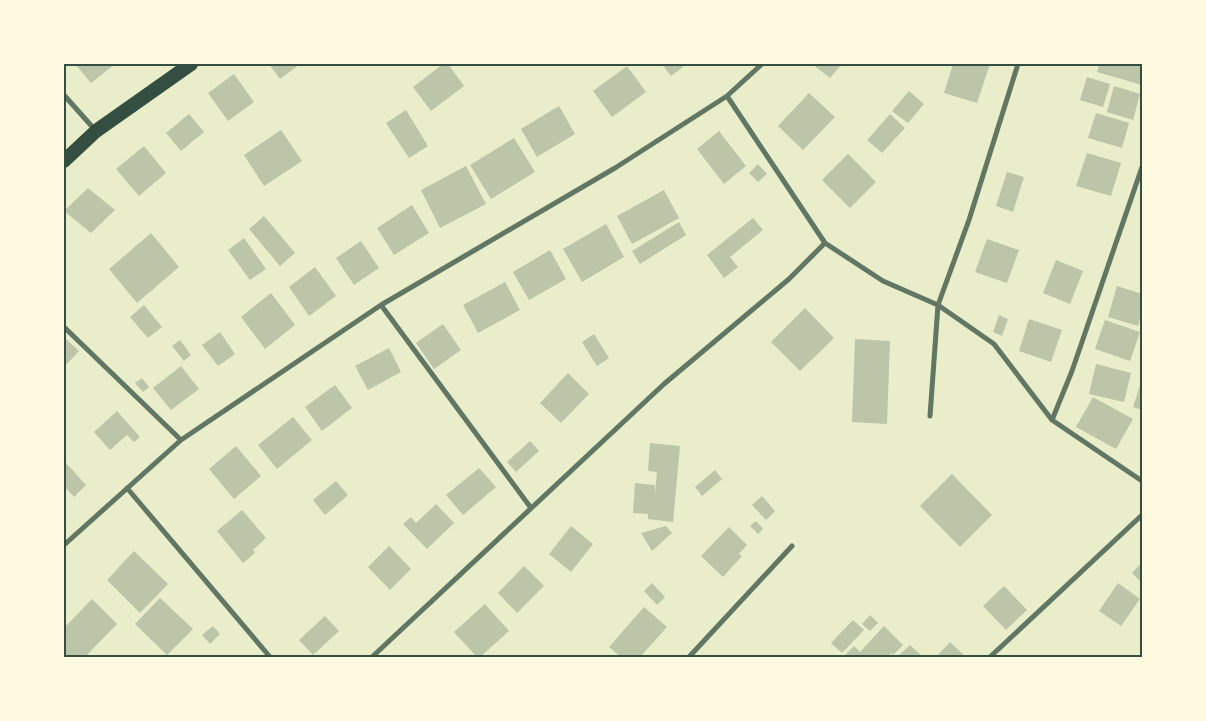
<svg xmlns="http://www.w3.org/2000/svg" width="1206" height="721" font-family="'PT Sans',sans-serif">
	<rect width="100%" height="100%" fill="#e9edc9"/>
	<path fill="#bcc5a7" d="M75,64h40l-24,19z
		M269,64h31l-20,15z
		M443,64h5l16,22 -33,25 -18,-24z
		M662,64h18l3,3 -12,9z
		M812,64h30l-12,14z
		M953,64h37l-13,39 -33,-10z
		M1100,64h42v21l-45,-13z
		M627,66l19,26 -34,25 -19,-26z
		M234,74l20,28 -26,19 -20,-28z
		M1087,77l23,7 -7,23 -23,-7z
		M1114,86l26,8 -7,26 -26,-8z
		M909,91l15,13 -16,19 -16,-12z
		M809,93l26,24 -32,33 -25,-24z
		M559,106l16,28 -38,23 -16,-28z
		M406,110l22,36 -19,12 -23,-35z
		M1096,113l33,10 -7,25 -34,-10z
		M189,114l15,18 -23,19 -15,-18z
		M890,114l15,14 -23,25 -15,-13z
		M281,130l21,31 -38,25 -20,-31z
		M719,131l27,35 -22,18 -27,-35z
		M514,138l21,34 -44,27 -21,-34z
		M144,146l22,27 -27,23 -23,-27z
		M1087,153l34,10 -10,33 -35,-10z
		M848,154l28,28 -26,26 -28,-28z
		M758,164l9,10 -9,8 -9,-9z
		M466,166l20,38 -46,24 -19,-38z
		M1007,172l17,5 -11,35 -17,-6z
		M88,188l27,22 -24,23 -27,-22z
		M664,190l15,28 -47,26 -15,-28z
		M412,205l17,28 -35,22 -17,-27z
		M264,216l31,37 -15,13 -31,-37z
		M753,218l10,12 -33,27 8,10 -14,11 -17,-23z
		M679,222l7,13 -46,29 -8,-13z
		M606,224l18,33 -42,25 -19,-33z
		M151,233l28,34 -42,36 -28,-34z
		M244,238l22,31 -16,11 -22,-30z
		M987,239l32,11 -12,33 -32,-11z
		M361,241l18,27 -25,17 -18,-27z
		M550,250l16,29 -37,21 -16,-28z
		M1056,260l27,11 -13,33 -27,-11z
		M315,267l21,29 -27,20 -20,-29z
		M505,282l15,28 -42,23 -15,-28z
		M1117,286l25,8v17l-4,15 -30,-9z
		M271,293l24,32 -30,24 -24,-32z
		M144,305l18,22 -14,11 -18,-21z
		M805,308l29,30 -34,33 -29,-29z
		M999,315l9,4 -6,17 -9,-4z
		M1029,319l33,11 -11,32 -32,-11z
		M1105,320l35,12 -10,29 -35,-12z
		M443,324l18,26 -27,19 -18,-26z
		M220,332l15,22 -17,12 -16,-21z
		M594,334l15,24 -12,8 -15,-24z
		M66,339l13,12 -15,16v-26z
		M855,339l35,2 -3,83 -35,-2z
		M180,340l11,15 -7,6 -12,-15z
		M389,348l12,24 -33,18 -13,-24z
		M1096,364l35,9 -7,29 -35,-8z
		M181,366l18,23 -28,21 -18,-22z
		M568,373l21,21 -28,29 -21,-20z
		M142,378l7,9 -6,5 -8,-9z
		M1142,379v31l-9,-3z
		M335,385l17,23 -30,23 -17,-24z
		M1093,397l40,22 -17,30 -40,-22z
		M117,411l23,26 -6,5 -7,-7 -17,15 -16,-18z
		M293,417l19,23 -35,29 -19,-24z
		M530,441l9,10 -23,21 -9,-10z
		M650,443l30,3 -7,76 -25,-3v-5l-15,-1 2,-30 20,2v10l2,-23 -9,-1z
		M236,446l25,30 -27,23 -25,-30z
		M66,463l20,22 -12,12 -10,-11v-21z
		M479,468l17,19 -33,28 -17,-20z
		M715,470l7,9 -20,17 -7,-9z
		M952,474l40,41 -32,32 -40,-41z
		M336,481l12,14 -23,20 -12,-15z
		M762,496l13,15 -9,9 -14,-15z
		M436,504l18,19 -27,26 -24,-25 8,-7 5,6z
		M242,510l24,28 -13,12 2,3 -12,10 -26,-32z
		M756,521l7,8 -5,5 -8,-8z
		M571,526l22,18 -22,28 -22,-18z
		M666,526l6,7 -20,18 -11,-18z
		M729,527l18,18 -8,9 3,2 -19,21 -22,-21z
		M389,546l22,23 -21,21 -22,-23z
		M134,551l34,33 -28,29 -33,-33z
		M1142,562v21l-10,-10z
		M524,566l20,20 -27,27 -19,-20z
		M652,583l13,14 -8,8 -13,-14z
		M1118,583l22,16 -19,27 -22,-15z
		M1004,586l23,24 -21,20 -23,-24z
		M160,598l33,31 -26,26 -32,-31z
		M92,599l25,25 -32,33h-21v-29z
		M485,604l24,27 -29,26h-3l-23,-25z
		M644,607l23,20 -27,30h-19l-12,-10z
		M870,615l8,8 -8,8 -8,-7z
		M325,616l14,15 -26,24 -14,-15z
		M853,620l11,10 -22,23 -11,-10z
		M213,626l7,8 -10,10 -8,-9z
		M884,626l19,19 -10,10 -2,-2 -3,4h-41l-2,-2 9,-9 6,6z
		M950,642l16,15h-30z
		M910,645l11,10 -2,2h-22z"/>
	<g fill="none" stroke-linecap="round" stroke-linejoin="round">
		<path stroke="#617663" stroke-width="5" d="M1018,64l-49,156 -31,85 56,39 58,76 20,-49 70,-204
			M64,95l32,36
			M727,96l98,147 58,38 55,24 -8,111
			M381,305l150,203
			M64,327l117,113
			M1052,420l90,61
			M127,488l143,169
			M64,545l117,-105 200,-135 234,-137 112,-72 35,-32
			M372,657l292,-273 125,-105 36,-36
			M689,657l103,-111
			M990,657l152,-142"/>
		<path stroke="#344e41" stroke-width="14" d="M64,161l32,-30 95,-67"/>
	</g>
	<rect width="1206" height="721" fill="none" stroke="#fefae0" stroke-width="130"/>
	<rect x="65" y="65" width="1076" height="591" fill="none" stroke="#344e41" stroke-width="2"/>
</svg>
